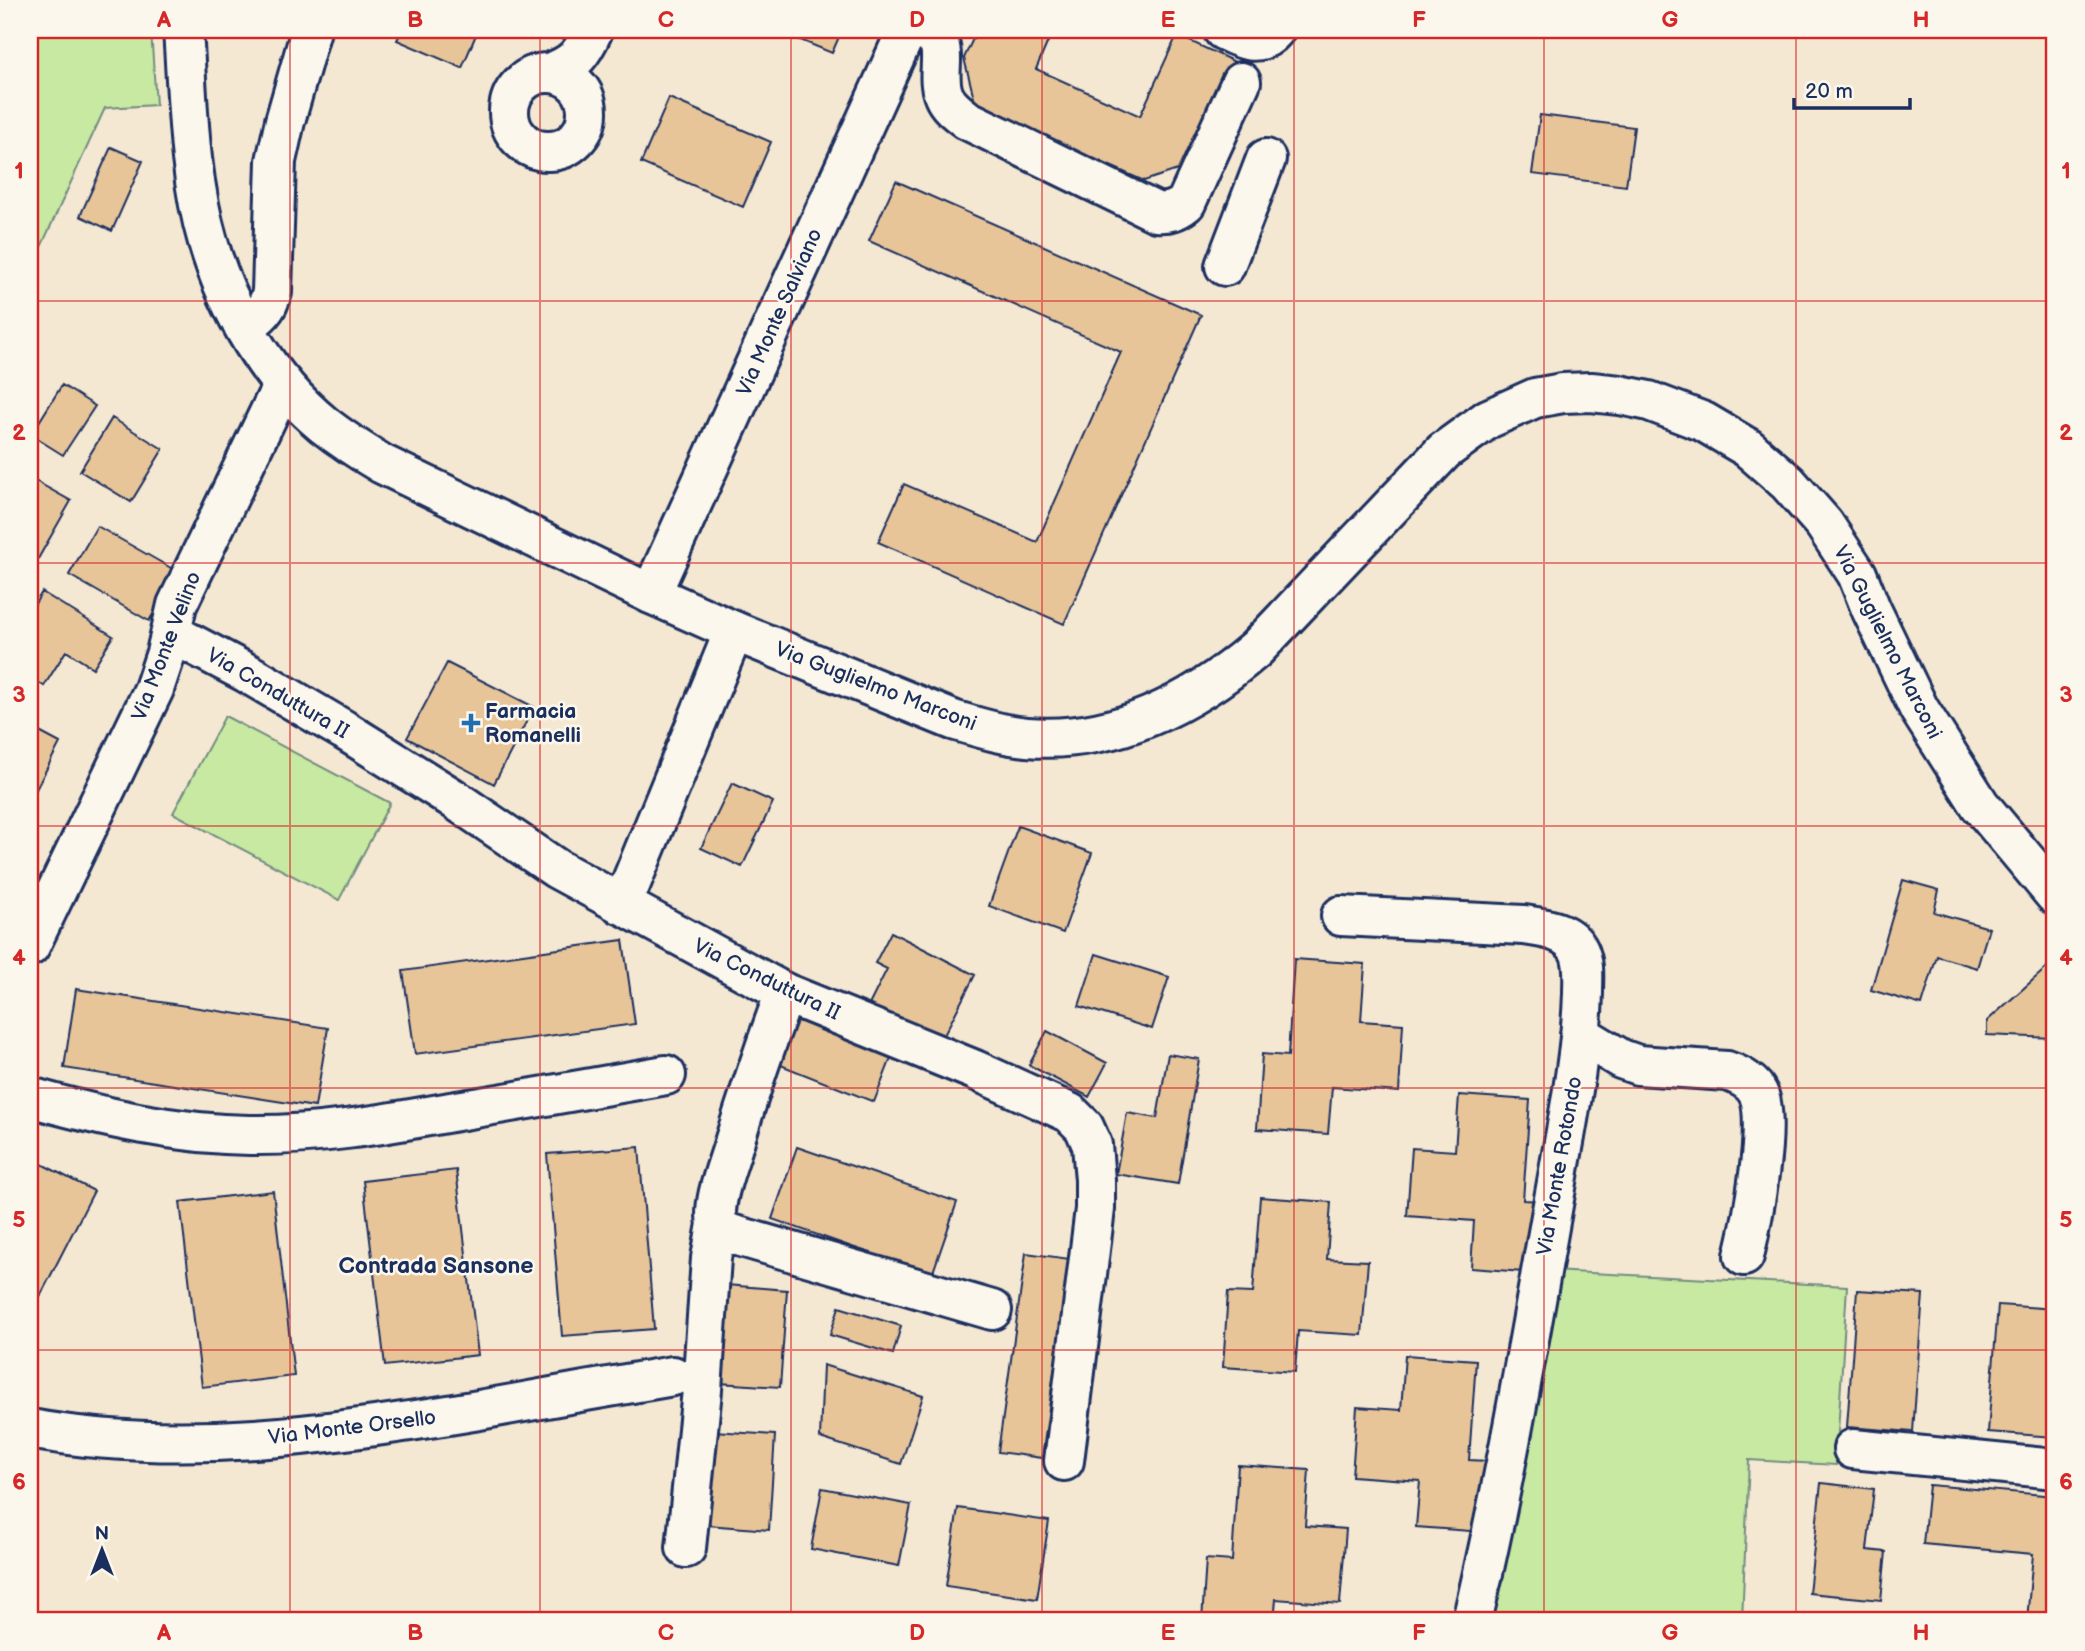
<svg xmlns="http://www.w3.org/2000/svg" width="2085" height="1651" font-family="'Balsamiq Sans',sans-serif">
	<rect width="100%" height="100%" fill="#f5e8d3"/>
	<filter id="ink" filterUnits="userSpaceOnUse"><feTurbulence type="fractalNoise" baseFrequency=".0143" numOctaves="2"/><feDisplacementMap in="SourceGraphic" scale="14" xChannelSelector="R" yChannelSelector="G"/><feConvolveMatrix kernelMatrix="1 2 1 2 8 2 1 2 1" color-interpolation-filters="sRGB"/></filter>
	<g filter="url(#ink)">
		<path fill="#c8e9a2" stroke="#728c80" stroke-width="2" d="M30,30h121l5,75 -51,3 -75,163z
			M225,716l165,87 -51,97 -166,-87z
			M1551,1271l296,15 -11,179 -87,-5 -7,161h-255z"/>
		<path fill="#e8c599" stroke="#1b2f5e" stroke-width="2" d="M402,30h76l-16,38 -65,-28z
			M776,30h66l-10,23z
			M977,30h76l-17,39 104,47 37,-81 58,27 -48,105 -43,14 -168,-75 -12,-48z
			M669,98l102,44 -28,65 -102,-44z
			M1540,115l94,12 -8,59 -94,-12z
			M111,147l32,14 -31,70 -32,-15z
			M896,181l305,134 -137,309 -186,-82 26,-58 133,58 84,-190 -252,-111z
			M62,385l33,21 -32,49 -32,-20z
			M112,418l51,31 -32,53 -51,-31z
			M30,478l41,23 -36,63 -5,-3z
			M97,526l81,46 -29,49 -80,-46z
			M42,592l71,44 -20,32 -27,-17 -22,35 -14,-9v-65z
			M447,663l87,44 -40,77 -87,-46z
			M30,727l30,16 -30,58z
			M732,783l41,19 -31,65 -41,-19z
			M1018,826l74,27 -29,80 -74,-27z
			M1903,880l36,10 -5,22 55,16 -12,40 -40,-12 -15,49 -51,-15z
			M891,932l84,43 -36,70 -72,-36 20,-40 -12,-6z
			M623,940l12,84 -220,30 -12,-83z
			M2053,947h2v91l-68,-3v-14l65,-58z
			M1096,954l73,23 -17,52 -73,-23z
			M1294,959l71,5 -4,57 42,3 -4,68 -67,-5 -4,47 -71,-5 5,-75 26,2z
			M76,989l252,39 -13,79 -251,-39z
			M792,1013l101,40 -19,49 -101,-40z
			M1047,1031l60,32 -18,34 -60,-32z
			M1168,1054l31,5 -21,125 -62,-10 11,-61 30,5z
			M1459,1095l71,5 -7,100 20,1 -5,72 -67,-5 3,-47 -67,-5 5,-68 43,3z
			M639,1147l15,182 -92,7 -15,-182z
			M797,1147l160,55 -25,73 -160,-56z
			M30,1158l64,33 -64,125z
			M456,1170l22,185 -93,11 -22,-185z
			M273,1191l21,185 -92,11 -22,-185z
			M1260,1197l71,5 -4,57 41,2 -6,74 -64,-4 -3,41 -72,-5 5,-75 25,1z
			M1026,1253l44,6 -28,199 -44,-6z
			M726,1285l61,5 -7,97 -61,-4z
			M1857,1290l66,4 -10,138 -66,-5z
			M1998,1305l57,4v128l-67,-5z
			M839,1307l62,19 -8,28 -63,-19z
			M1405,1355l71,5 -7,100 19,1 -4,71 -68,-5 4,-46 -68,-5 5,-69 44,3z
			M823,1365l100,31 -22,68 -81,-26z
			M713,1431l62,4 -6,95 -62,-5z
			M1238,1465l71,5 -4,56 41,3 -6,75 -64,-5 -2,22h-72l4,-62 26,2z
			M1821,1483l53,6 -7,61 19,2 -5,48 -72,-7z
			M1929,1485l126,11v125l-28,-1 6,-66 -110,-10z
			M822,1488l89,17 -12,61 -88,-17z
			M958,1508l91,13 -12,78 -91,-13z"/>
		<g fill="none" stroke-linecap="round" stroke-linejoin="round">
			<g stroke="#1b2f5e" stroke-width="44">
				<path id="minor" d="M924,30c30,12 9,41 20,66 4,10 14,17 23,24l189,92c13,1 20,-1 30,-9l55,-121
					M1223,30c18,9 36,19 52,0
					M549,73c26,-9 33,-19 44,-43
					M509 112a39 39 0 1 1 78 0a39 39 0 1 1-78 0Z
					M1225,266l41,-107
					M244,326c15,-9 24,-17 28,-34l4,-131 9,-40 26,-91
					M651,594l256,-564
					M171,633l76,40 97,57 107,67 106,72 228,124 190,77 95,43 14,14 8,18 3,35v29l-31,252
					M622,905l112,-274
					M1341,916l183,9c19,3 45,5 55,26 6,13 4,28 4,42 -2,65 -16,130 -27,195 -26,145 -50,290 -84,433
					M30,946l124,-257 12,-36 11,-48 106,-221
					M785,993c-19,50 -36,101 -52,153 -6,21 -21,56 -16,78l9,8 5,2 261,76
					M1580,1034l41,25 17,6 89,6c12,4 25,10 31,22 14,28 -6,130 -14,163
					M30,1097c71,20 145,37 220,38 68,1 134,-11 201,-23 72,-12 143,-24 215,-37
					M30,1429c150,27 300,6 449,-19 65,-12 129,-23 194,-34
					M1853,1449l202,20
					M686,1548l16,-158 9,-132 6,-34"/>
			</g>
			<g stroke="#1b2f5e" stroke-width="44">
				<path id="major" d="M183,30c5,70 5,144 25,212 20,69 61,138 116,183 19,15 38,27 58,39l269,130 83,37 219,89c24,7 49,15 74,17 86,7 165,-33 229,-88l188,-198 44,-32 47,-21 28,-5 28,-1 29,3 29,6 55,21 44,26 40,35 36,41 33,50 14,35 48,100 61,96 75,90"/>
			</g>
			<use href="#minor" stroke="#fbf7ec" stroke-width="38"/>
			<use href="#major" stroke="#fbf7ec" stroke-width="38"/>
		</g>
	</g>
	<path fill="none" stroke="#d62828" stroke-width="2" stroke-opacity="0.55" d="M290,30v1591M540,30v1591M791,30v1591M1042,30v1591M1294,30v1591M1544,30v1591M1796,30v1591M30,301h2025M30,563h2025M30,826h2025M30,1088h2025M30,1350h2025"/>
	<path fill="#1f6fb2" stroke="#fbf7ec" stroke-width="2.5" d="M467.5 712.5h7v7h7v7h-7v7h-7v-7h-7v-7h7z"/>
	<g text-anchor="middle" stroke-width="5" stroke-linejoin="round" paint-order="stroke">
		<g font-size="21" fill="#1b2f5e" stroke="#fbf7ec">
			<text transform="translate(779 312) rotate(-66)" y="7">Via Monte Salviano</text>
			<text transform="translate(1888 642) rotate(63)" y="7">Via Guglielmo Marconi</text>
			<text transform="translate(166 646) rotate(-69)" y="7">Via Monte Velino</text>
			<text transform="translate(876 686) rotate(21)" y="7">Via Guglielmo Marconi</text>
			<text transform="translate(278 693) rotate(30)" y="7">Via Conduttura II</text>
			<text transform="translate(767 979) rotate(26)" y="7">Via Conduttura II</text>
			<text transform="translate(1559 1166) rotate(-80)" y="7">Via Monte Rotondo</text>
			<text transform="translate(352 1427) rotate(-7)" y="7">Via Monte Orsello</text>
		</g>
		<g font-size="21" font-weight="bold" fill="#1b2f5e" stroke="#fbf7ec" text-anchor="start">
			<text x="485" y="718">Farmacia<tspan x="485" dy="24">Romanelli</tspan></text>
		</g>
		<g font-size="23" font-weight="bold" fill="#1b2f5e" stroke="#fbf7ec">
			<text x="436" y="1273">Contrada Sansone</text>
		</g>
	</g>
	<rect width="2085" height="1651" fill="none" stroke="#fbf7ec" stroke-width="77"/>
	<g transform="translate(102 1550)" stroke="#fbf7ec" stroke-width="5" paint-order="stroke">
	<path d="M0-5L12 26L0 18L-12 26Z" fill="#1b2f5e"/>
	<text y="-10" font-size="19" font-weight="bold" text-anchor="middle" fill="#1b2f5e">N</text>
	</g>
	<path d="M1794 98v10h116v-10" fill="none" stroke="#1b2f5e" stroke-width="3.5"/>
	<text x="1805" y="98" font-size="21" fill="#1b2f5e" stroke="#fbf7ec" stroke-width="5" paint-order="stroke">20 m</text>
	<rect x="38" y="38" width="2008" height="1574" fill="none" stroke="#d62828" stroke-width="2.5"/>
	<g font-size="23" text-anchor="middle" font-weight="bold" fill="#d62828">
		<text x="164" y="27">A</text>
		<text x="415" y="27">B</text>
		<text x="666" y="27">C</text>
		<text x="917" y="27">D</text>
		<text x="1168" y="27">E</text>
		<text x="1419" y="27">F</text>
		<text x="1670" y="27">G</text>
		<text x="1921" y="27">H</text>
		<text x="19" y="178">1</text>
		<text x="2066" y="178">1</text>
		<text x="19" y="440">2</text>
		<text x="2066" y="440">2</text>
		<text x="19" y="702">3</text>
		<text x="2066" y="702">3</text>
		<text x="19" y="965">4</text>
		<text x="2066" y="965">4</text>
		<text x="19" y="1227">5</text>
		<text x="2066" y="1227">5</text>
		<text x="19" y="1489">6</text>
		<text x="2066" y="1489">6</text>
		<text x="164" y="1640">A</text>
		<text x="415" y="1640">B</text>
		<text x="666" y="1640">C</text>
		<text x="917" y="1640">D</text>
		<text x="1168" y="1640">E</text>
		<text x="1419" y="1640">F</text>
		<text x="1670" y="1640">G</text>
		<text x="1921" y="1640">H</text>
	</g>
</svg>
